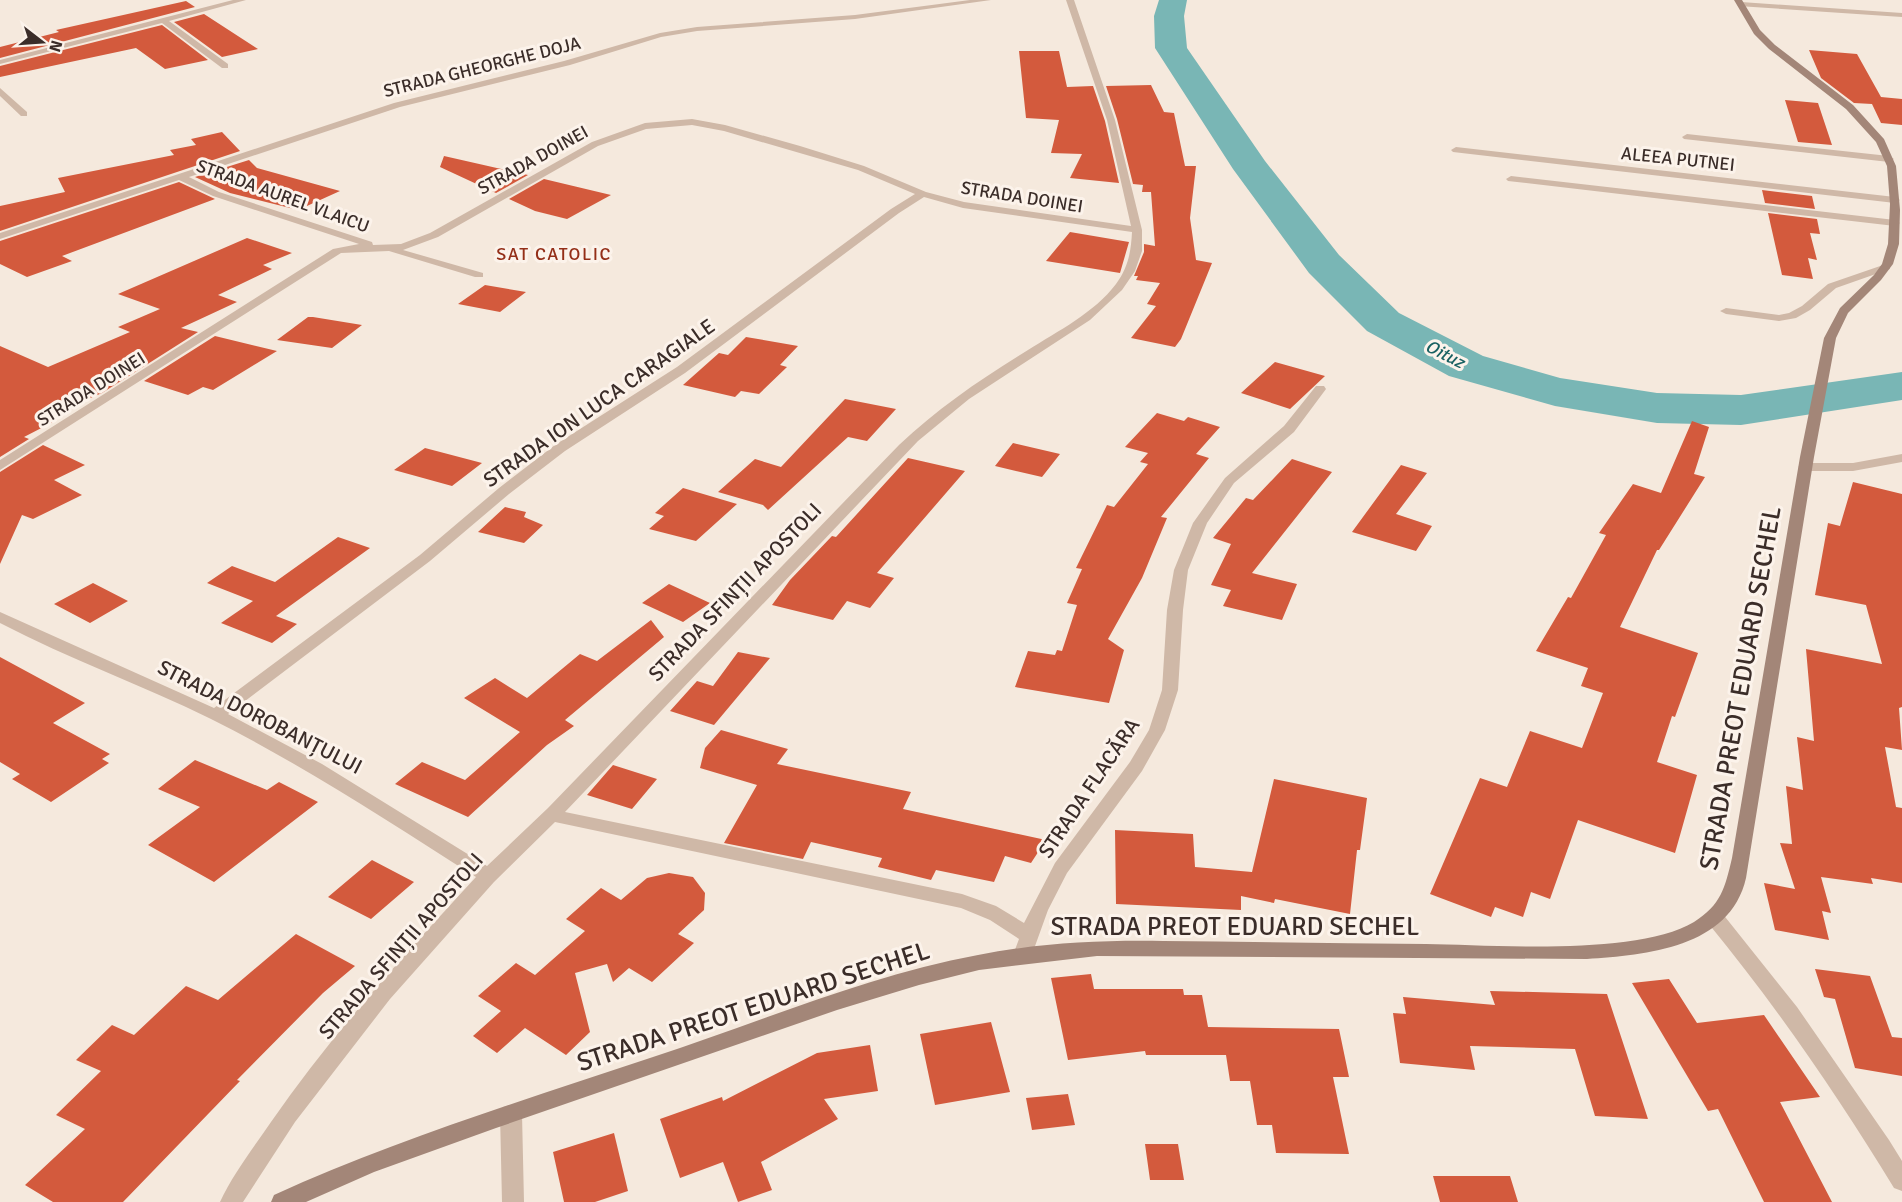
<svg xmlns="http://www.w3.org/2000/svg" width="1902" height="1202" font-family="Signika,sans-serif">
	<rect width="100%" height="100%" fill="#f5e9dd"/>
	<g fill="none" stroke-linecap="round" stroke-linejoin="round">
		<path fill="#79b6b5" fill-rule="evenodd" d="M1159,0h28l-3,16 3,32 78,113 74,94 60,58 84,43 77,22 97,15 84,2 161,-23v28l-161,25 -84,-2 -102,-17 -106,-30 -82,-45 -58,-58 -76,-104 -78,-121 -1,-32z"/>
	</g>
	<path fill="#d35a3d" d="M186,1l9,6 -195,51v-11l59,-15 -3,-2z
		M204,14l54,35 -36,8 -48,-35z
		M162,25l46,35 -43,9 -29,-21 -136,29v-11z
		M1809,50l48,4 24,43 21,2v26l-21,-2 -9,-19 -18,-1 -33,-25z
		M1019,51h40l8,36 26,-1 12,35 14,62 -49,-5 12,-24 -31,-1 8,-33 -33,-2z
		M1151,85l13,27 10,1 11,53h11l-6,52 6,42 16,3 -31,76 -6,8 -44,-9 25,-32 -9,-2 13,-21 -24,-3 2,-4h-4l10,-24v-8l11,2 -4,-54h-9l1,-7 -10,-1 -16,-65 -11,-33z
		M1785,100l33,3 14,42 -34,-3z
		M222,132l18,19 -240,80v-25l65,-14 -7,-14 116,-23 -4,-5 26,-5 -5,-6z
		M444,156l84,19 -32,18 -56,-26z
		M249,160l8,8 83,23 -42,19 -68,-17 -35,-16z
		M544,179l67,16 -44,24 -32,-8 -26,-12z
		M179,182l36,17 -153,57 10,5 -45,16 -27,-13v-23z
		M1762,190l50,6 3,13 -50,-6z
		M1768,213l49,6 3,15 -10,-1 7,27 -9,-2 5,21 -31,-4z
		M1070,232l59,10 -9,31 -74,-12z
		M247,238l45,15 -29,12 9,4 -54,26 19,7 -56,26 17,4 -96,61 -58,25 9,4 -29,15 5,2 -29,18v-111l48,21 82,-35 -12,-5 42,-18 -42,-15z
		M485,285l41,7 -26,20 -42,-8z
		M308,317h5l49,8 -30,23 -55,-8z
		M215,336l62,15 -64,39 -10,-3 -15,8 -44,-14z
		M746,337l52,9 -18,19 7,2 -28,27 -18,-3 -6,6 -52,-12 36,-32 9,2z
		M1275,362l50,14 -35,33 -49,-16z
		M845,399l51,10 -29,32 -19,-4 -80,73 -5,-5 -45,-13 37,-33 26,8z
		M1157,413l27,8 4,-4 32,10 -24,27 13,4 -48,59 6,1 -25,60 -34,61 16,11 -15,53 -94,-16 13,-36 27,4 2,-5 5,1 15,-46 -10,-2 15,-34 -6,-1 31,-63 7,2 34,-43 -8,-2 8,-9 -23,-6z
		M1692,421l17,6 -15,47 11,3 -46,73h-2l-37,77 78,26 -23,64 -3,-1 -15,46 40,13 -22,78 -97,-33 -28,79 -19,-7 -8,25 -28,-10 -4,10 -61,-23 50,-116 27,9 23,-56 52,17 21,-55 -22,-7 7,-18 -52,-17 32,-54 3,1 35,-63 -7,-2 34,-49 28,9z
		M1013,443l47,11 -18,23 -47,-11z
		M43,445l42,20 -31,15 28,15 -49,24 -11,-4 -22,49v-92z
		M425,448l57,15 -30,23 -58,-16z
		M908,458l57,13 -88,102 17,5 -24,30 -23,-7 -14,19 -61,-15 18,-25 42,-44 4,1z
		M1292,459l40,13 -80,101 45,11 -15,36 -59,-14 8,-16 -20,-5 20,-41 -18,-6 33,-40 7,2z
		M1401,465l26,8 -31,41 36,12 -16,25 -64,-19z
		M1853,482l49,12v213l-3,1 3,42 -17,-3 11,60 6,1v75l-31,-5 2,6 -52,-7 10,36 -9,-2 7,29 -54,-10 -11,-47 31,6 -15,-46 12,1 -6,-58 17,4 -6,-53 17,4 -8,-92 76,15 -16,-59 -51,-10 13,-72 12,3z
		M683,488l54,16 -41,37 -47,-12 15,-13 -9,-3z
		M505,507l21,5 -2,5 19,8 -19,18 -46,-11z
		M338,537l32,11 -94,68 21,8 -25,19 -51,-20 32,-22 -46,-18 25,-17 43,16z
		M93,583l35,18 -38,22 -36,-19z
		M669,584l41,19 -27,19 -41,-19z
		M651,620l13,17 -99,83 9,6 -27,19 -79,72 -73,-33 27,-22 43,18 55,-48 -56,-34 31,-20 32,20 53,-44 17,7z
		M738,652l32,6 -56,67 -44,-14 27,-30 16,5z
		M0,657l85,46 -32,20 57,31 -8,5 7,4 -58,39 -39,-23 8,-5 -20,-12z
		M721,730l67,19 -11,15 134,28 -8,17 143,31 -15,23 -26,-7 -11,26 -58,-12 -5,10 -53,-13 4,-9 -71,-16 -8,17 -79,-16 33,-58 -57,-17 5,-20z
		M195,760l72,30 12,-8 39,20 -104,80 -66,-37 52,-38 -42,-18z
		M613,765l44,14 -25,30 -45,-14z
		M1274,779l93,19 -7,52h-3l-7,64 -75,-15 -1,4 -33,-7v14l-125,-6 -1,-74 78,4 2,33 57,5z
		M372,860l42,22 -43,37 -43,-22z
		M669,873l24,4 12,16 -1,17 -26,24 16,9 -42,39 -23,-14 -16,14 -6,-18 -32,9 15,59 -24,23 -41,-27 -28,25 -24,-17 28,-25 -23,-15 38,-33 19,12 50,-44 -19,-12 35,-31 20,12 26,-22z
		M296,934l59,32 -32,27 -86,87 3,1 -117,121h-70l-28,-17 60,-56 -29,-14 45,-44 -25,-11 36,-35 22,10 52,-49 32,14z
		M1815,969l55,7 22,61 10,1v38l-47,-8 -20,-69 -11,-2z
		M1091,974l3,15h89l1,6h18l6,32 131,2 10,48h-16l16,77 -73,-1 -4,-28h-15l-7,-44h-20l-4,-26h-80l-1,-4 -77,9 -17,-82z
		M1669,979l28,44 67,-8 56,82 -40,5 52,100h-68l-46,-93 -10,2 -76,-128z
		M1490,991l117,3 41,125 -53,-3 -20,-67 -105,-3 5,24 -75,-7 -7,-50 13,1 -3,-17 92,8z
		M991,1022l19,70 -75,13 -15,-71z
		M870,1045l8,46 -54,8 14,20 -77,43 11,28 -34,12 -15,-40 -43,16 -20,-59 62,-22 1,4 94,-48z
		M1068,1094l7,31 -43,5 -6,-32z
		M614,1133l14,58 -33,11h-31l-11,-50z
		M1145,1144h33l6,36h-34z
		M1433,1176h77l8,26h-78z"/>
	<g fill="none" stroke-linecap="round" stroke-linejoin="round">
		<path fill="#cfb8a7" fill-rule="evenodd" d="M233,0h13l-77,21 59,43v4h-6l-60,-45 -162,41v-4z
			M970,0h21l-136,19 -158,12 -36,6 -91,28 -170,42 -211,70 30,15 153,50 1,3 28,-1 29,-11 162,-91 53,-19 47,-4 33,6 75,21 64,20 62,26 38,10 167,24 -24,-106 -41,-120h8l41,120 27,110v21l-7,20 -13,19 -32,30 -121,79 -51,42 -353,371 397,82 34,12 28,17 31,-60 75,-101 19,-32 13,-40 5,-80 7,-40 19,-47 32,-45 59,-52 32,-40h8l2,3 -32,43 -60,51 -27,40 -19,47 -5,40 -5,80 -13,40 -23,41 -75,102 -19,37 -18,50 -7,3 -7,-3 -3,-5 6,-16 -29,-19 -29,-12 -406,-86 -61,60 -104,117 -95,123 -52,80h-23c13,-28 34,-55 51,-80 61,-88 133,-167 205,-245 -87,-55 -173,-112 -265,-158 -69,-34 -142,-60 -211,-96v-11l214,96 206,-153 79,-67 56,-43 122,-78 214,-158 24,-15 -57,-24 -134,-39 -32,-6 -46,4 -48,17 -160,91 -35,13 80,23v4h-8l-86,-26 -48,2 -341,217v-10l333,-211 26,-5 -146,-48 -34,-16 -179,59v-6l394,-130 170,-42 96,-28 37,-6 158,-12zM924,197l39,11 169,24c-1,20 -4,36 -16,52 -22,29 -58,47 -88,66 -46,28 -90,58 -129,95l-351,363 -61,58 -165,-102 -94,-50 202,-153 79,-67 56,-43 120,-78 214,-160z
			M1741,2l161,11v4l-164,-11z
			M0,88l27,24v4h-6l-21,-20z
			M1687,134l202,22 5,3 -5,3 -205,-23 -2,-2z
			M1456,147l439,50 5,3 -5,3 -442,-51 -2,-2z
			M1511,176l384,44 5,3 -5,3 -387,-45 -2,-2z
			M1886,264l4,1v4l-54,19 -26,22 -14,8 -17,3 -53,-7 -6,-3 6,-3 53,7 10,-2 13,-7 26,-22z
			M1902,454v8l-49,9h-48l-7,-4 7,-4h48z
			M1715,911l7,2 75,94 92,133 13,21v30l-8,-3c-56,-92 -117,-181 -186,-265l-3,-5 3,-5z
			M511,1105l8,2 3,7 2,88h-22l-2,-88 3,-7z"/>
		<path fill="#a38678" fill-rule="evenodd" d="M1734,0h8l18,30 15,15 78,60 31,34 12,27 4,44 -1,34 -6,20 -12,16 -33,33 -12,25 -22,119 -68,421c-16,70 -100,77 -159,81l-490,-3 -118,14 -60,15 -82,25 -341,118 -122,44 -68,30h-35l3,-7c123,-56 251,-95 379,-138 107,-35 213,-81 325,-102 61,-12 122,-15 185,-14 87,1 175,2 263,3 68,1 212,12 268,-22 27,-17 31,-34 38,-64l68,-401 24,-119 16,-30 34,-33 8,-11 6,-20 2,-40 -3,-38 -11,-24 -30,-33 -77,-60 -15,-15z"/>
	</g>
	<g text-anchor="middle" stroke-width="6" stroke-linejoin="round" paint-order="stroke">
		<g font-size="18" fill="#3b2d29" stroke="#fcf3eb">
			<text transform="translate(482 67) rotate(-14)" y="6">STRADA GHEORGHE DOJA</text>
			<text transform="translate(1678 159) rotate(6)" y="6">ALEEA PUTNEI</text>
			<text transform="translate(533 160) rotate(-29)" y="6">STRADA DOINEI</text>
			<text transform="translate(283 196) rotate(20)" y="6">STRADA AUREL VLAICU</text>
			<text transform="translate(1022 197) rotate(9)" y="6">STRADA DOINEI</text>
			<text transform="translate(91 389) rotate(-32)" y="6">STRADA DOINEI</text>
		</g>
		<g font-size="18" letter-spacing="1.5" fill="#942f18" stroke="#fcf3eb">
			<text x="554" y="260">SAT CATOLIC</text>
		</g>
		<g font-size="18" font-style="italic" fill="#196162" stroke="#fcf3eb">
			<text transform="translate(1445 354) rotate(27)" y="6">Oituz</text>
		</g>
		<g font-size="21" fill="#3b2d29" stroke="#fcf3eb">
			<text transform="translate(599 403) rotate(-35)" y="7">STRADA ION LUCA CARAGIALE</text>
			<text transform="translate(735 592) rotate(-46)" y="7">STRADA SFINȚII APOSTOLI</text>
			<text transform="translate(260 717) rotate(27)" y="7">STRADA DOROBANȚULUI</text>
			<text transform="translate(1089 788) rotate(-56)" y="7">STRADA FLACĂRA</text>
			<text transform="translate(401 946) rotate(-49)" y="7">STRADA SFINȚII APOSTOLI</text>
		</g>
		<g font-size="26" fill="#3b2d29" stroke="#fcf3eb">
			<text transform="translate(1740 688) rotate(-80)" y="9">STRADA PREOT EDUARD SECHEL</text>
			<text x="1235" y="935">STRADA PREOT EDUARD SECHEL</text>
			<text transform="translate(753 1006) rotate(-18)" y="9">STRADA PREOT EDUARD SECHEL</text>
		</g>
	</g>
	<g transform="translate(42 42) rotate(107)" stroke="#fcf3eb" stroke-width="4.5" paint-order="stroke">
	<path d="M0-4.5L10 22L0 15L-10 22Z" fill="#3b2d29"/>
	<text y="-9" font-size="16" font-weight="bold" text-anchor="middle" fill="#3b2d29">N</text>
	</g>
</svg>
